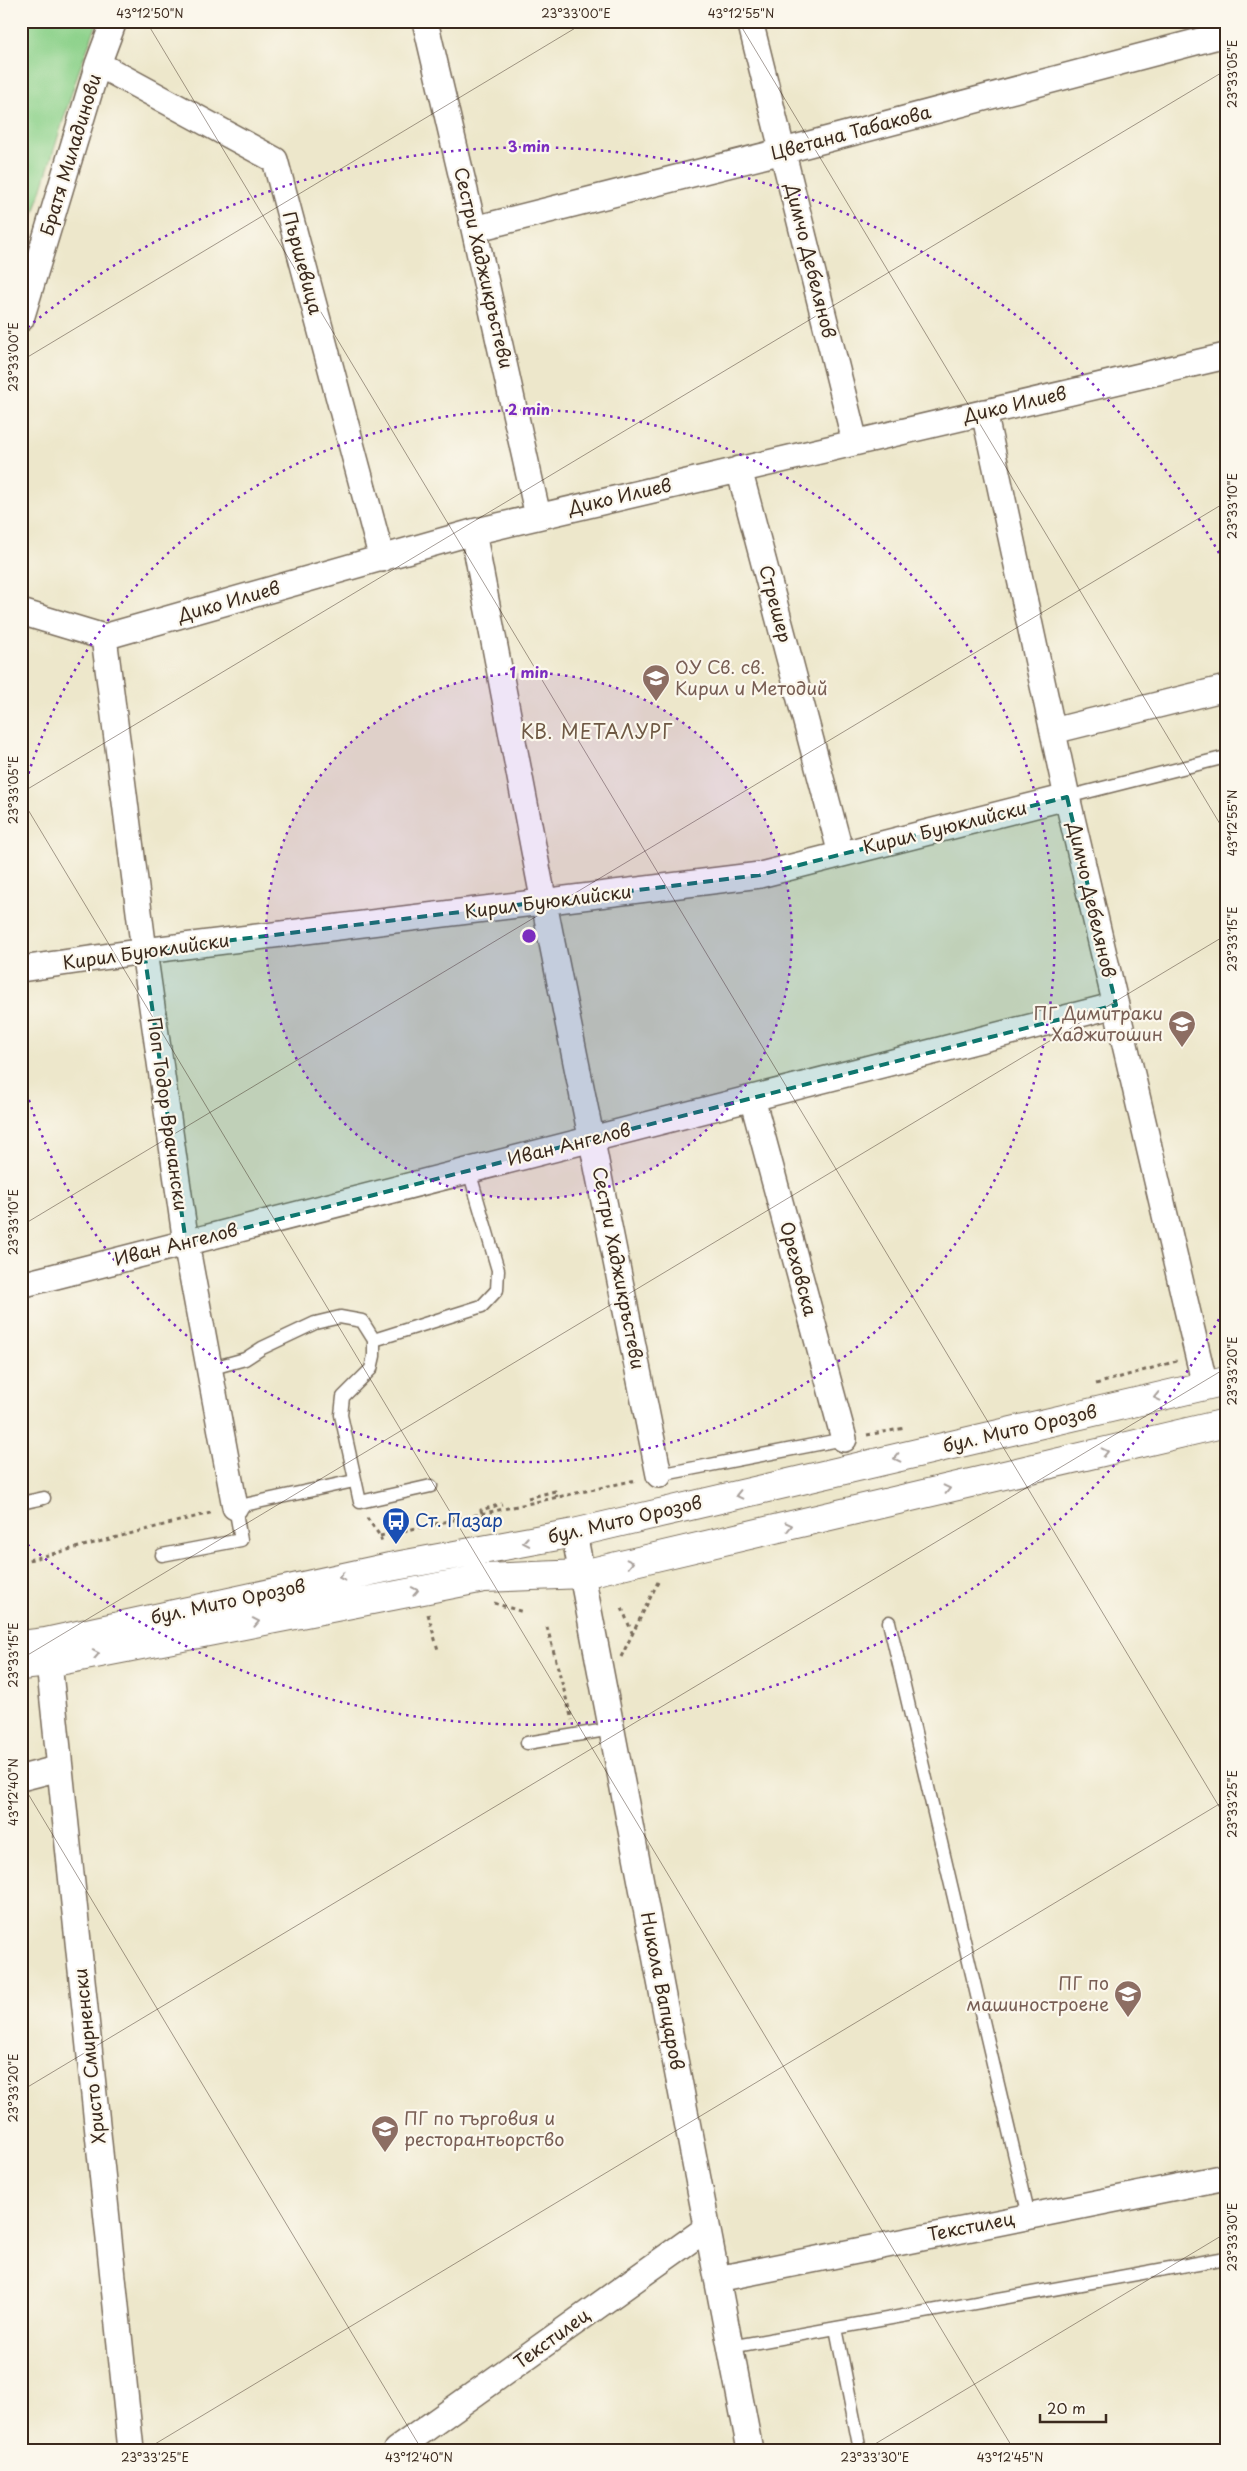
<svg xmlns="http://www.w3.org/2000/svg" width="1247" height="2471" font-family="'Playpen Sans',sans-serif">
	<rect width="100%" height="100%" fill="#fbf7ec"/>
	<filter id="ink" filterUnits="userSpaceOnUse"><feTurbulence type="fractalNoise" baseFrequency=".02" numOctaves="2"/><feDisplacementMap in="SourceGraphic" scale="10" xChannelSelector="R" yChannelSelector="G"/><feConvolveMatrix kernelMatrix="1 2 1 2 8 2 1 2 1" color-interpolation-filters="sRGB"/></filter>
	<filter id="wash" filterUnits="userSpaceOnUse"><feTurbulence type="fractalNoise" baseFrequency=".0096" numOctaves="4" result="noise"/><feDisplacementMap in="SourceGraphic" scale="20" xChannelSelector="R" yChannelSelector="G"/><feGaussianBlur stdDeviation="1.12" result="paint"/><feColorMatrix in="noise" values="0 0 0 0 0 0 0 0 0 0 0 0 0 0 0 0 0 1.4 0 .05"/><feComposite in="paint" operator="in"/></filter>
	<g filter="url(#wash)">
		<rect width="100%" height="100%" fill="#ede7cb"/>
		<path fill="#8dd28b" stroke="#647e54" d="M21,21h77l-20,52 -57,182z"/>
	</g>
	<g filter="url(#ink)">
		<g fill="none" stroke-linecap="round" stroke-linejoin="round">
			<g stroke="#796c5b" stroke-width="15">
				<path id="service" d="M1067,797l159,-40
					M374,1340l108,-34 15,-16 1,-20 -29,-99
					M209,1369l36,-10 17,-11 53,-25 25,-6 22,4 12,19v16l-3,13 -28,28 -2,18 19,87 71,-16
					M659,1475l185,-36
					M21,1503l23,-5
					M162,1555l79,-15 -6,-33 119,-26
					M889,1622l140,594
					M527,1743l85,-14
					M836,2328l24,122
					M730,2347l496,-89"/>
			</g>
			<g stroke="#796c5b" stroke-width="28">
				<path id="minor" d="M425,21l49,208 64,287
					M750,21l105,421
					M98,64l177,96 107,399
					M474,229l309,-78 443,-117
					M21,319l77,-255 16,-43
					M984,412l83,385 138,589
					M739,469l102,385
					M473,532l71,371 115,572
					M21,612l83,25 369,-105 753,-176
					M104,637l40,314 42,292 49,264
					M1053,731l173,-43
					M21,969l123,-18 616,-76 307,-78
					M752,1098l92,341
					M21,1285l1095,-280
					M574,1533l176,917
					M49,1663l82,787
					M21,1778l39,-10
					M717,2279l509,-102
					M396,2450l311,-222"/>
			</g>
			<g stroke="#796c5b" stroke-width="30">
				<path id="secondary" d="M21,1645l25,-3 344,-75 184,-34 652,-152
					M21,1666l28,-3 435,-85 99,-4 643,-151"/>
			</g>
			<path stroke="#796c5b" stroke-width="3" stroke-dasharray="4 4" stroke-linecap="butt" d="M1096,1384l81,-23
				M867,1435l38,-7
				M528,1498l27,-7 2,6
				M482,1513l-1,-3 21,-6
				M367,1518l13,18 3,9
				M380,1536l256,-56
				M21,1562l193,-50
				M494,1603l29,9
				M622,1608l11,27
				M428,1614l10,36
				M547,1627l25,93
				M621,1657l37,-75"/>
			<use href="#service" stroke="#fff" stroke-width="12"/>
			<use href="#minor" stroke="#fff" stroke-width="25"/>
			<use href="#secondary" stroke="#fff" stroke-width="28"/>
		</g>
		<defs><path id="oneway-chevron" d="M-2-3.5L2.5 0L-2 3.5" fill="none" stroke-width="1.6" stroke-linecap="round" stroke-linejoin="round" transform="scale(1.25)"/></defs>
		<g stroke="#a79f9a">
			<use href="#oneway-chevron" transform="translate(1157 1397) rotate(167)"/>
			<use href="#oneway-chevron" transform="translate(1105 1452) rotate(-13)"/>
			<use href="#oneway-chevron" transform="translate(897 1458) rotate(167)"/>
			<use href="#oneway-chevron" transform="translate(947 1489) rotate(-13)"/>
			<use href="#oneway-chevron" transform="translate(739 1495) rotate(167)"/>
			<use href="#oneway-chevron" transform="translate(789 1526) rotate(-13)"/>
			<use href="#oneway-chevron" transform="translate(526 1542) rotate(170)"/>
			<use href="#oneway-chevron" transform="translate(630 1563) rotate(-13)"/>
			<use href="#oneway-chevron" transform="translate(342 1577) rotate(168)"/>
			<use href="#oneway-chevron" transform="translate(415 1591) rotate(-11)"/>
			<use href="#oneway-chevron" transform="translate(256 1622) rotate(-11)"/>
			<use href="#oneway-chevron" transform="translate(96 1654) rotate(-11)"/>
		</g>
	</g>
	<path fill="#0f766e" fill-opacity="0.2" stroke="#0f766e" stroke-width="4" stroke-dasharray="10 6" stroke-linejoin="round" d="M1067,797l49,208 -930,238 -42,-292 616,-76z"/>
	<path fill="none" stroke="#3b2a1e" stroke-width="1" stroke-opacity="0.45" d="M146,21l1080,1797M738,21l488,813M21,361l566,-340M21,793l1205,-723M21,798l993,1652M21,1226l1205,-724M21,1659l1205,-724M21,1782l401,668M21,2091l1205,-723M145,2450l1081,-650M865,2450l361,-217"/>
	<circle cx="529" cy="936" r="263" fill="#7b2cbf" fill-opacity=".12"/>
	<g fill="none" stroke="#7b2cbf" stroke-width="2.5" stroke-dasharray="2.5 5">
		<circle cx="529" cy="936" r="263"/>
		<path d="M22 795A526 526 0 1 1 22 1077"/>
		<path d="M1226 1306A789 789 0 0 1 22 1540M22 332A789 789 0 0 1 1226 566"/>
	</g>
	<defs>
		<g id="school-pin" transform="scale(1.4375)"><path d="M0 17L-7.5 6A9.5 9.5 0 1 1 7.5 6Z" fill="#8d6e63" stroke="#fbf7ec"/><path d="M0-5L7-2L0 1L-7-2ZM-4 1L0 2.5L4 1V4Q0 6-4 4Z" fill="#fff"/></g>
		<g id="bus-pin" transform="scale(1.4375)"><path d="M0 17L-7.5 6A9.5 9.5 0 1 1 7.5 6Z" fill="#1a4fb4" stroke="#fbf7ec"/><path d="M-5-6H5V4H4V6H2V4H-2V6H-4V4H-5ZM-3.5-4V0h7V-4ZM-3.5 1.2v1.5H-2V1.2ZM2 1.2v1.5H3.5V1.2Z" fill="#fff"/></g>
	</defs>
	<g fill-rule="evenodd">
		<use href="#school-pin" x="656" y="678"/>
		<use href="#school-pin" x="1182" y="1024"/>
		<use href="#bus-pin" x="396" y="1521"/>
		<use href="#school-pin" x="1128" y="1994"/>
		<use href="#school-pin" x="385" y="2129"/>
	</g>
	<g text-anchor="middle" stroke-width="4.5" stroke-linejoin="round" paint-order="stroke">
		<g font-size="18" fill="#3b2a1e" stroke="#fbf7ec">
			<text transform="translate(851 133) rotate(-15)" y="6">Цветана Табакова</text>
			<text transform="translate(71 155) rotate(-73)" y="6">Братя Миладинови</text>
			<text transform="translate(810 261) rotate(76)" y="6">Димчо Дебелянов</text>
			<text transform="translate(302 263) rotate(75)" y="6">Пършевица</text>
			<text transform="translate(483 268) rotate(77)" y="6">Сестри Хаджикръстеви</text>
			<text transform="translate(1015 405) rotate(-13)" y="6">Дико Илиев</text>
			<text transform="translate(620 497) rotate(-13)" y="6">Дико Илиев</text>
			<text transform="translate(229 602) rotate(-16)" y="6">Дико Илиев</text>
			<text transform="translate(775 604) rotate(75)" y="6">Стрешер</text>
			<text transform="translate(945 828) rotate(-14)" y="6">Кирил Буюклийски</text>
			<text transform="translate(1091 900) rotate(77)" y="6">Димчо Дебелянов</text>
			<text transform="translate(548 902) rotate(-7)" y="6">Кирил Буюклийски</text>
			<text transform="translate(146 952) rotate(-8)" y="6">Кирил Буюклийски</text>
			<text transform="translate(167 1114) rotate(82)" y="6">Поп Тодор Врачански</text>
			<text transform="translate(569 1145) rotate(-14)" y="6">Иван Ангелов</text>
			<text transform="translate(176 1245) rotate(-14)" y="6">Иван Ангелов</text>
			<text transform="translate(618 1268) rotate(79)" y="6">Сестри Хаджикръстеви</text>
			<text transform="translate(798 1269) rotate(75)" y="6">Ореховска</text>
			<text transform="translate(1020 1429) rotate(-13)" y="6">бул. Мито Орозов</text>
			<text transform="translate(625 1520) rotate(-13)" y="6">бул. Мито Орозов</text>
			<text transform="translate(228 1602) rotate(-12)" y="6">бул. Мито Орозов</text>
			<text transform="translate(662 1991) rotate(79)" y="6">Никола Вапцаров</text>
			<text transform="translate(90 2056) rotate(-96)" y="6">Христо Смирненски</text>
			<text transform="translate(971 2227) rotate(-11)" y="6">Текстилец</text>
			<text transform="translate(552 2339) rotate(-36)" y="6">Текстилец</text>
		</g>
		<g font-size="18" fill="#785e54" stroke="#fbf7ec" text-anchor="start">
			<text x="675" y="674">ОУ Св. св.<tspan x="675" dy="21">Кирил и Методий</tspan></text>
			<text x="1163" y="1020" text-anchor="end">ПГ Димитраки<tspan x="1163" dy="21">Хаджитошин</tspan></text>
			<text x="1109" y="1990" text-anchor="end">ПГ по<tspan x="1109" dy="21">машиностроене</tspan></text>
			<text x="404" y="2125">ПГ по търговия и<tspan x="404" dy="21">ресторантьорство</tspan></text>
		</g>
		<g font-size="18" fill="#164399" stroke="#fbf7ec" text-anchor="start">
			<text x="415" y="1527">Ст. Пазар</text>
		</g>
		<g font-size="19" letter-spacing="1" fill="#6f5944" stroke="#fbf7ec">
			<text x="597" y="739">КВ. МЕТАЛУРГ</text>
		</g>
	</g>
	<circle cx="529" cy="936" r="8" fill="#7b2cbf" stroke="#fbf7ec" stroke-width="2.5"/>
	<g font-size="15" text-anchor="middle" font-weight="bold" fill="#7b2cbf" stroke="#fbf7ec" stroke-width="4.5" stroke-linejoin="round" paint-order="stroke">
		<text x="529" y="152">3 min</text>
		<text x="529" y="415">2 min</text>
		<text x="529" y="678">1 min</text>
	</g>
	<rect width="1247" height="2471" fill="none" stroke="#fbf7ec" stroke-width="55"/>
	<path d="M1040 2414v8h66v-8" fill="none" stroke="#3b2a1e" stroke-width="2.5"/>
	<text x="1047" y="2414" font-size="15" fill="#3b2a1e" stroke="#fbf7ec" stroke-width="4" paint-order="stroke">20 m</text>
	<rect x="28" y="28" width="1192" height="2416" fill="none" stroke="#3b2a1e" stroke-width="2"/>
	<g font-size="12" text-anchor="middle" fill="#3b2a1e">
		<text x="150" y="18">43°12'50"N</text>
		<text x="576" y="18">23°33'00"E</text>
		<text x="741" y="18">43°12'55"N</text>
		<text transform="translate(1233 74) rotate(-90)" y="4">23°33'05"E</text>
		<text transform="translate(14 357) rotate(-90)" y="4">23°33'00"E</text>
		<text transform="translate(1233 506) rotate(-90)" y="4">23°33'10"E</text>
		<text transform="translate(14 790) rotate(-90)" y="4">23°33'05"E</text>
		<text transform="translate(1233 823) rotate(-90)" y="4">43°12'55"N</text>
		<text transform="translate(1233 939) rotate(-90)" y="4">23°33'15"E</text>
		<text transform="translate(14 1222) rotate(-90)" y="4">23°33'10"E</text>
		<text transform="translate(1233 1371) rotate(-90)" y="4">23°33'20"E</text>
		<text transform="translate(14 1655) rotate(-90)" y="4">23°33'15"E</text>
		<text transform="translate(14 1792) rotate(-90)" y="4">43°12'40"N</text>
		<text transform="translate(1233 1804) rotate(-90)" y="4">23°33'25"E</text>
		<text transform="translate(14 2088) rotate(-90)" y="4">23°33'20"E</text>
		<text transform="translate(1233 2237) rotate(-90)" y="4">23°33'30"E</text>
		<text x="155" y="2462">23°33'25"E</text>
		<text x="419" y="2462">43°12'40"N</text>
		<text x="875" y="2462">23°33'30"E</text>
		<text x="1010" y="2462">43°12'45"N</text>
	</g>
</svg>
